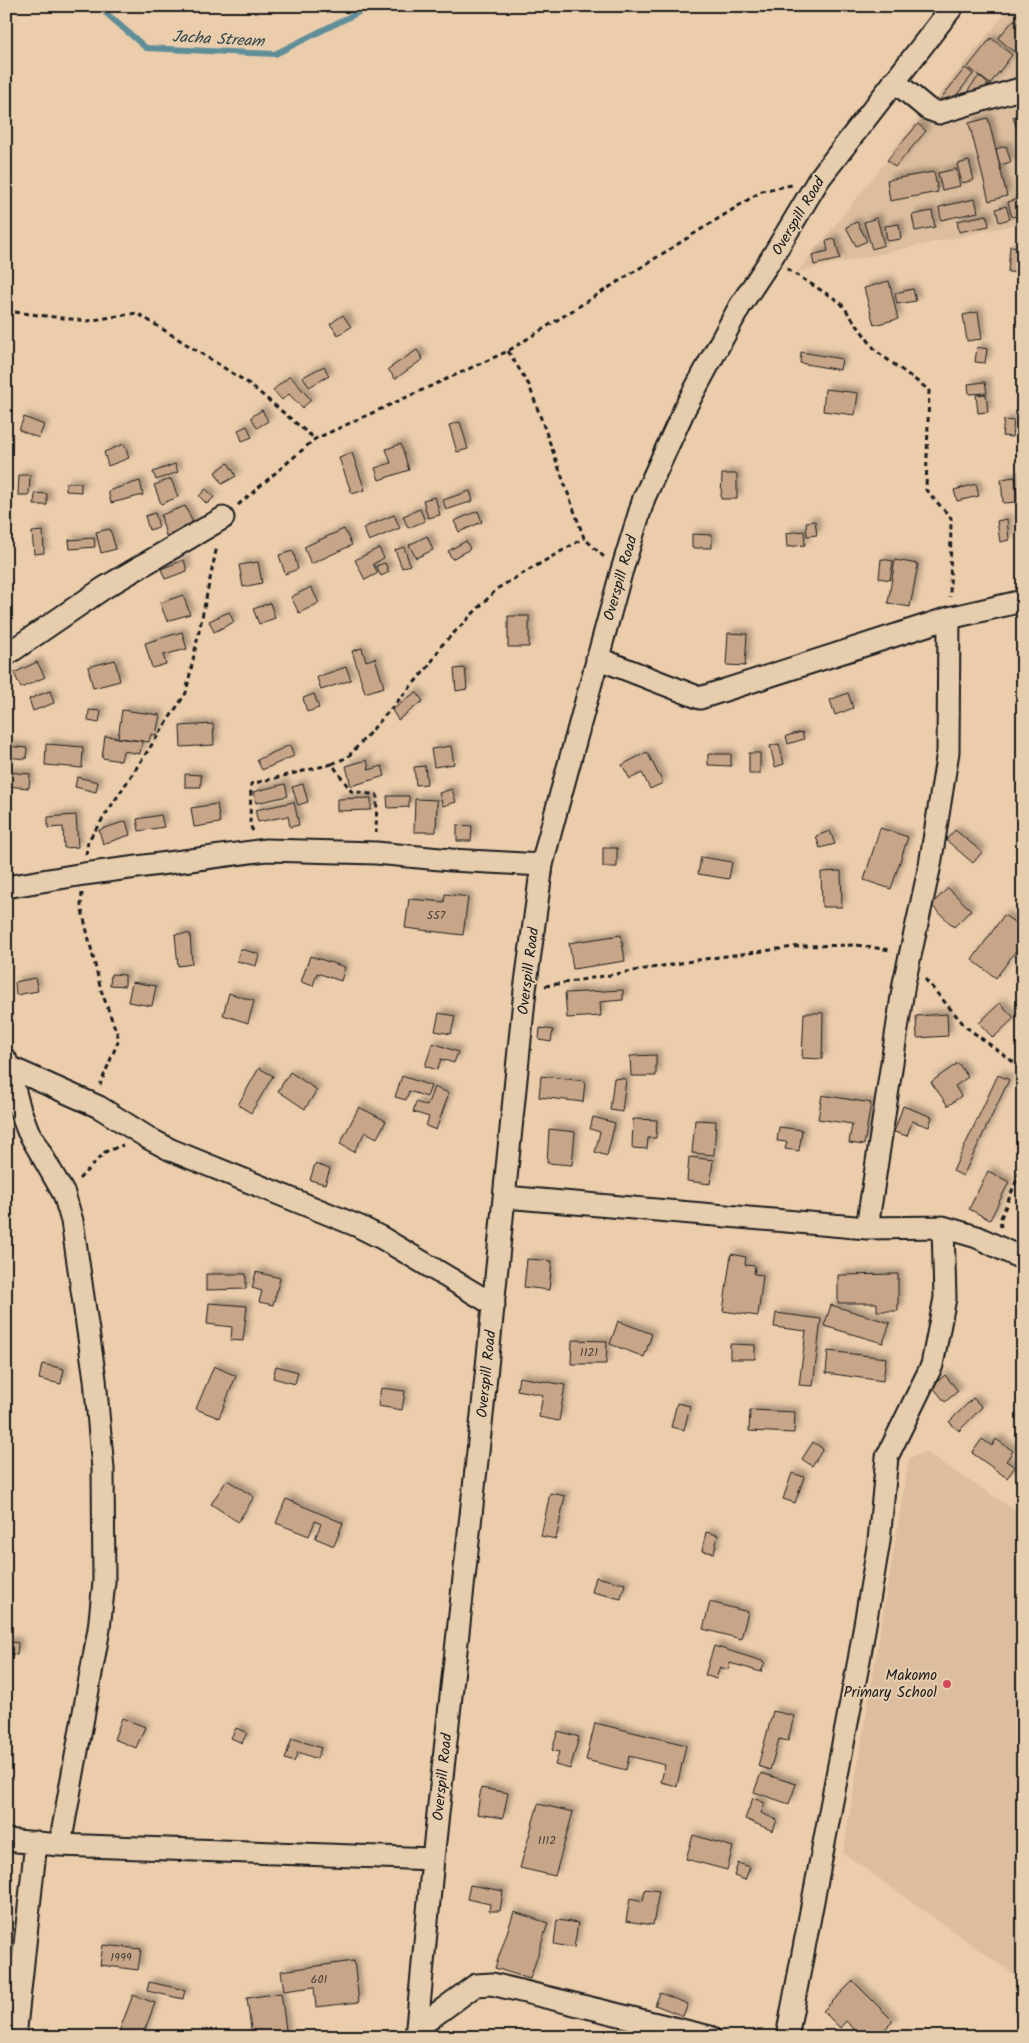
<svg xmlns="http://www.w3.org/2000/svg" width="1029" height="2043" font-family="Kalam,sans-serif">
	<defs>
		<filter id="shadow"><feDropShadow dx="4.5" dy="-4.5" stdDeviation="2.5" flood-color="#0004"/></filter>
	</defs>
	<rect width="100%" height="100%" fill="#ebcdac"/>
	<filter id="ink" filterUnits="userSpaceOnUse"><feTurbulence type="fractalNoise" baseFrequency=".02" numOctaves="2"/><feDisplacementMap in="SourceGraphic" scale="10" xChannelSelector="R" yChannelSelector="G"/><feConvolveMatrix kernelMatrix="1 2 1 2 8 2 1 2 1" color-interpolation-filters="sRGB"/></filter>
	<g filter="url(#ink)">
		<path fill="#dcbe9e" d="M1011,6h12v217l-226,49z
			M925,1452l98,63v466l-180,-128 66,-395z"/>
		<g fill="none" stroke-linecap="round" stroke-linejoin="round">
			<path stroke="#5f8e98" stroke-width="6" d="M98,6l48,42 129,6 96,-48"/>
		</g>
		<path fill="#c7a588" stroke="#1c1c1c" filter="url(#shadow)" d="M1014,20l9,8v15l-9,9 -16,-14z
			M991,38l21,17 -22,29 -22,-17z
			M965,68l8,6 -26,33 -8,-6z
			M979,76l9,8 -11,14 -9,-8z
			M1023,113v36l-10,-32z
			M988,118l19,78 -18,5 -20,-78z
			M918,124l8,7 -31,36 -8,-7z
			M1006,146l5,16 -11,3 -4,-16z
			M969,161l5,19 -12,3 -5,-19z
			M956,169l4,17 -18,4 -4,-17z
			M934,172l4,20 -48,9 -3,-21z
			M1021,198l2,16 -11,3 -4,-15z
			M975,199l3,13 -37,8 -2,-13z
			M1006,206l4,13 -11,3 -3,-13z
			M932,211l3,16 -20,4 -3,-16z
			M987,215l2,11 -30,6 -2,-11z
			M877,218l7,27 -12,4 -8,-27z
			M857,222l10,19 -11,5 -10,-19z
			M899,224l2,15 -14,2 -2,-15z
			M835,239l5,20 -26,6 -2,-10 16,-4 -2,-10z
			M1010,246l13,1 -1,26 -14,-1z
			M889,281l9,38 -24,6 -10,-37z
			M913,289l3,12 -19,3 -2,-11z
			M978,312l4,27 -15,2 -4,-26z
			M343,315l8,12 -13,8 -8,-11z
			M977,347l10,2 -2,14 -10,-1z
			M417,350l6,9 -28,20 -7,-10z
			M801,352l41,7 -2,11 -40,-7z
			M324,366l5,10 -20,11 -6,-10z
			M290,376l21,24 -9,8 -13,-14 -7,6 -9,-10z
			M985,382l2,11 -18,1 -1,-10z
			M825,389l33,4 -3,22 -32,-4z
			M986,394l2,18 -10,1 -2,-18z
			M262,410l6,11 -11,7 -6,-11z
			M24,417l20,8 -5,13 -20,-8z
			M1004,420l10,1 -2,16 -10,-1z
			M460,422l8,27 -11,3 -8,-27z
			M247,426l5,11 -10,4 -4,-11z
			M124,444l5,14 -21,8 -4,-14z
			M401,444l8,26 -30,10 -4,-12 16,-5 -5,-14z
			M352,453l13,37 -13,4 -13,-36z
			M228,463l8,13 -14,8 -7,-12z
			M175,464l3,8 -22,8 -3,-8z
			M722,474h15v25h-16z
			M19,475h11l-1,20h-11z
			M1015,477l3,25 -15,1 -2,-24z
			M171,479l7,18 -17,7 -7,-19z
			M140,481l3,14 -32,8 -3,-12z
			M66,483h15v9l-15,-1z
			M976,484l3,12 -22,5 -3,-11z
			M206,489l8,8 -7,7 -8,-8z
			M470,491l3,10 -27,9 -3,-10z
			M35,493l12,1v11h-13z
			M435,497l5,18 -12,3 -5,-18z
			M185,506l9,19 -28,11 -5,-21z
			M420,509l5,12 -17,7 -5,-12z
			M478,511l4,11 -23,10 -5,-11z
			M155,513l4,14 -10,3 -4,-14z
			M394,515l6,13 -31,13 -6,-13z
			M1007,519l2,21 -9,2 -3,-21z
			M815,521l2,14 -10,1 -1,-14z
			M110,529l6,20 -15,4 -5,-21z
			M344,529l8,16 -41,19 -7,-17z
			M43,531l1,22 -10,1 -2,-22z
			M804,531l1,14 -18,2 -1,-14z
			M692,534l20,1v13h-20z
			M427,536l6,14 -17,8 -7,-13z
			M94,538l1,9 -25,2 -1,-9z
			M466,541l4,8 -18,10 -4,-8z
			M404,547l6,18 -8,3 -7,-18z
			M379,548l5,10 -11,6 5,9 -13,7 -10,-20z
			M293,551l5,18 -13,5 -6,-19z
			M881,559l12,2 -3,19 -11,-2z
			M184,560l3,11 -22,8 -4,-10z
			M895,560l23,4 -8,43 -22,-4z
			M258,562l4,21 -19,4 -4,-22z
			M385,563l4,9 -8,4 -5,-10z
			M311,587l8,16 -20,10 -8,-16z
			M183,595l7,19 -23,7 -7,-18z
			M270,603l5,15 -16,6 -6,-15z
			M229,612l5,10 -20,10 -5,-11z
			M508,616h21v31h-21z
			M182,632l5,17 -24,6 3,9 -14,4 -7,-25z
			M728,633l19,1 -2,32 -19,-1z
			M362,648l4,13 9,-3 9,29 -19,6 -13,-42z
			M115,660l5,21 -27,7 -5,-21z
			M37,662l8,15 -24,11 -7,-15z
			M346,667l5,13 -30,10 -4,-13z
			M465,668l2,21 -11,2 -2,-22z
			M50,691l4,12 -21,8 -4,-12z
			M416,692l7,9 -25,19 -6,-10z
			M848,693l5,15 -18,7 -5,-15z
			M314,694l5,14 -12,4 -4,-14z
			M89,710l12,1 -2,12 -11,-2z
			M122,710l38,5 -4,20 -5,-1 -2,8 -31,-4z
			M213,724l1,21 -33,2 -1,-21z
			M802,732l2,7 -16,5 -2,-8z
			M105,736l37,5 -2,13 -17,-3 -2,10 -19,-3z
			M46,744l37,3 -1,21 -37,-3z
			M779,744l5,20 -9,3 -5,-21z
			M290,745l4,11 -32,14 -5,-10z
			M6,746l21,2 -1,11 -20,-2z
			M451,746l3,18 -20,3 -3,-18z
			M647,752l16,31 -13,6 -8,-16 -12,6 -8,-14z
			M749,753h11v21h-11z
			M708,754h23v12l-23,-1z
			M367,760l2,10 13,-4 3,10 -34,10 -5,-20z
			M425,766l2,18 -11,1 -2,-18z
			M6,772l24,2 -1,14 -23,-2z
			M185,774l16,1v12h-16z
			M77,777l21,5 -2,10 -21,-5z
			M285,784l3,12 -32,7 -3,-11z
			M303,784l5,18 -10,3 -6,-18z
			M452,789l4,13 -13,4 -4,-13z
			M387,796h22v11l-21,1z
			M371,798v12l-34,1v-12z
			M415,799l22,1 -1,32h-22z
			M294,802l5,23 -9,2 -2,-11 -30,6 -3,-12z
			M217,804l3,19 -26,4 -3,-19z
			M76,815l2,32 -14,1 -1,-21 -15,1v-11z
			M161,815l3,12 -25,4 -2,-12z
			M126,821l4,14 -27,9 -4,-14z
			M457,825l15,1 -1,15h-14z
			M880,828l28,9 -17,52 -27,-9z
			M955,830l27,22 -9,11 -27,-23z
			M830,831l5,13 -15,4 -4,-12z
			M603,848h14v19h-14z
			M701,857l31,5 -3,17 -31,-5z
			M841,871l1,36h-20l-1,-35z
			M948,888l23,22 -17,17 -23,-22z
			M445,894l23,3 -5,38 -58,-7 4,-29 35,3z
			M1004,915l19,13v13l-27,37 -24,-18z
			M175,934h15l2,30 -14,2z
			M621,935l4,26 -52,8 -4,-26z
			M240,949l19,5 -3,12 -19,-5z
			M310,956l35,11 -4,14 -24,-8 -4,13 -12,-4z
			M111,974l14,1v11l-15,-1z
			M35,978l3,13 -22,4 -1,-13z
			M132,982l24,4 -4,20 -24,-4z
			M623,990v10l-23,2 1,14 -34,2 -2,-25z
			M229,993l25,8 -6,22 -25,-8z
			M1000,1003l14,15 -21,20 -14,-15z
			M439,1013l16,3 -4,18 -16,-3z
			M804,1013h19l-1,46 -20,-1z
			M947,1014l1,22 -31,2 -1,-22z
			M540,1028l13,2 -2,12 -12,-2z
			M433,1043l25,9 -4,11 -13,-4 -4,11 -12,-4z
			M656,1055v21h-25l-1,-20z
			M958,1063l10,14 -13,9 6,10 -13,10 -17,-24z
			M259,1068l14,8 -22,37 -13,-8z
			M290,1072l27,18 -12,19 -27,-18z
			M998,1075l11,5 -46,96 -10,-5z
			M402,1076l29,10 -4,11 -18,-6 -3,9 -11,-3z
			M541,1076l44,5 -2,21 -44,-5z
			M614,1078l12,1 -4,33 -12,-2z
			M434,1087l15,6 -13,37 -10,-4 3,-9 -16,-5 3,-10 11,4z
			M822,1095l49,8 -7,42 -15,-2 3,-19 -34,-5z
			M903,1106l29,11 -3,10 -17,-6 -5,15 -13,-4z
			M359,1107l27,14 -9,17 -12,-6 -11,20 -14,-8z
			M593,1117l22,6 -8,33 -12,-4 5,-20 -10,-3z
			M633,1119l24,1 -1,18h-8l-1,11 -15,-1z
			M695,1120l21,1 -2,34 -22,-2z
			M779,1127l23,3 -3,21 -14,-2 2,-7 -10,-1z
			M549,1129l26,3 -3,33 -25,-2z
			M689,1157l24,3 -3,24 -23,-3z
			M315,1164l15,5 -5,15 -15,-4z
			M988,1171l21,11 -19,38 -21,-11z
			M731,1254l15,3 -1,8 10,1 -1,8 9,1 -5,41 -35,-5z
			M527,1259l25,2 -3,29 -25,-3z
			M256,1272l24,6 -7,27 -14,-3 3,-11 -10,-3z
			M206,1274h40v15l-40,1z
			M898,1274v37h-21v-8h-39v-28z
			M209,1303l38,3 -4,35 -12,-1 1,-13 -25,-3z
			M831,1305l59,18 -7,20 -59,-17z
			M776,1313l45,6 -8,67 -14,-1 7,-54 -32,-4z
			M618,1321l34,13 -8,23 -34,-13z
			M572,1340l35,1 -1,23h-35z
			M730,1344l25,1v14h-25z
			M828,1351l58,7 -3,23 -57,-8z
			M42,1364l22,5 -3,15 -22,-5z
			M214,1366l22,10 -17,42 -23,-9z
			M276,1366l22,6 -3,12 -22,-6z
			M945,1375l13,16 -13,11 -13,-16z
			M519,1377l46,8 -6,36 -20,-4 4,-22 -26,-5z
			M381,1388l24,3 -3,19 -24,-4z
			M973,1398l9,9 -23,24 -10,-9z
			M677,1403l13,3 -6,24 -13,-3z
			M750,1410l45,2 -1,21 -45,-2z
			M982,1439l10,7 4,-7 17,12 -7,10 9,6 -8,11 -35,-25z
			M813,1442l10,7 -11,17 -10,-7z
			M792,1473l12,4 -9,26 -12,-4z
			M227,1480l27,17 -16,25 -27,-18z
			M550,1493l15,3 -9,43 -15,-3z
			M286,1499l57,24 -9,23 -19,-8 6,-14 -6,-3 -6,15 -33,-13z
			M706,1532l12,3 -4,18 -12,-2z
			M596,1577l29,7 -4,15 -29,-7z
			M710,1602l38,10 -7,27 -38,-10z
			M6,1641l12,2 -1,12 -11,-2z
			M714,1646l51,16 -4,10 -31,-9 -2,7 -8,-3 -4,12 -11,-4z
			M773,1711l21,5 -6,25 -9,-2 -9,31 -12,-4z
			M122,1718l23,9 -9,21 -22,-9z
			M595,1723l91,22 -9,41 -16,-4 4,-17 -36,-9 -3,14 -40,-10z
			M236,1728l11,5 -5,10 -11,-5z
			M558,1731l21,6 -9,32 -15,-4 4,-13 -7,-2z
			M292,1738l29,10 -4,11 -19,-7 -4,10 -9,-3z
			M761,1773l35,11 -7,20 -35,-12z
			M481,1788l27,5 -5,25 -26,-4z
			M753,1798l12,5 -4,10 16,7 -4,11 -28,-12z
			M538,1804l35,8 -18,64 -35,-8z
			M693,1835l40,12 -6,23 -41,-11z
			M738,1863l12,4 -5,13 -11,-4z
			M470,1885l33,6 -3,20h-11l1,-7 -23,-5z
			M645,1889l14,2 -6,34 -27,-4 4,-23 13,3z
			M514,1912l34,11 -18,56 -35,-11z
			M557,1920l21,3 -4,25 -20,-4z
			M103,1945l38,4 -3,21 -38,-5z
			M354,1961l5,41 -43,5 -2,-20 -30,4 -3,-20z
			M853,1981l40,40 -16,16h-15l-16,-16 -6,7 -17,-17z
			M149,1982l36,8 -2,9 -36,-8z
			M281,1993l6,44h-35l-5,-39z
			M660,1993l28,11 -5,12 -28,-11z
			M133,1995l22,8 -13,34h-25z"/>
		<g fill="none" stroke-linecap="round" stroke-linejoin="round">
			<g stroke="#1c1c1c" stroke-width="25">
				<path id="minor" d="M894,81l34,28 11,4 84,-25
					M6,655l98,-67 119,-70
					M597,658l103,40 249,-80 74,-17
					M6,887l78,-13 182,-24 110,3 75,7 91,5
					M6,1060l14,50 8,21 36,63 8,27 23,158 8,90 1,113 -5,47 -39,216
					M9,1067l90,40 51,32 21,11 187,76 24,12 112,67
					M505,1197l362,31 76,-1 34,10 46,22
					M867,1228l37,-245 26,-118 18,-113 1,-134
					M6,1840l54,5 373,14
					M417,2028l59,-43 16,-1 218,53
					M15,2037l21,-195
					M416,2037l17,-178 50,-453 42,-416 17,-125 6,-24 73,-268 23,-75 41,-90 55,-102 31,-47 48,-80 134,-173
					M787,2037l72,-377 20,-119 8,-84 45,-92 13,-67 -2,-71"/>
			</g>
			<path stroke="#1c1c1c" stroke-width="3" stroke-dasharray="5 4" stroke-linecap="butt" d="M787,269l53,33 36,49 53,39 -3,100 25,28 -1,79
				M6,311l81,10 50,-8 111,70 67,56
				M508,351l21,34 55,153 21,20
				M238,505l77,-66 193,-88 254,-160 30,-6
				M332,764l16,-7 81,-91 12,-20 57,-58 86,-50
				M253,831l-3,-6 1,-41 81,-20 19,27 26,4 -1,38
				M86,855l2,-14 98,-148 31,-147
				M82,893l-1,13 20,84 18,49 -19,46
				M925,979l41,48 57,42
				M545,986l159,-27 97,-13 55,-1 34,5
				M79,1179l26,-27 18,-7
				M1001,1227l-1,-7 18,-43 5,-50"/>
			<use href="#minor" stroke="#e6cdae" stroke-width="21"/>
		</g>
	</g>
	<circle fill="#d1495b" stroke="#e6cdae" stroke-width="2" cx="947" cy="1684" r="5"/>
	<g text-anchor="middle" stroke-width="4" stroke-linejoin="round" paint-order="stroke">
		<g font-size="12" fill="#473e37">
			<text x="436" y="919">557</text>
			<text x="589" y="1356">1121</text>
			<text x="547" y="1844">1112</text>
			<text x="121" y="1961">1999</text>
			<text x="319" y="1983">601</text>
		</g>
		<g font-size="15" fill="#1c1c1c" stroke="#e6cdae">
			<text transform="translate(798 216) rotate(-59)" y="5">Overspill Road</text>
			<text transform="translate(620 578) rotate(-74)" y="5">Overspill Road</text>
			<text transform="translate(528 971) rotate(-83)" y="5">Overspill Road</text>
			<text transform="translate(486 1374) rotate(-84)" y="5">Overspill Road</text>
			<text transform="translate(442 1777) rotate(-84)" y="5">Overspill Road</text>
		</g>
		<g font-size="15" fill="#1c1c1c" stroke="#e6cdae" text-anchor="end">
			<text x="937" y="1680">Makomo<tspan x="937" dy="17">Primary School</tspan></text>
		</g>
		<g font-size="16" font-style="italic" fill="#324245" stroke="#e6cdae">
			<text transform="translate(218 38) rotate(3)" y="6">Jacha Stream</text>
		</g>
	</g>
	<rect width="1029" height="2043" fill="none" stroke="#e6cdae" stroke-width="25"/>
	<rect x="12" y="12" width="1004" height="2018" fill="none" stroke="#1c1c1c" stroke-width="2" filter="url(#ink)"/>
</svg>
